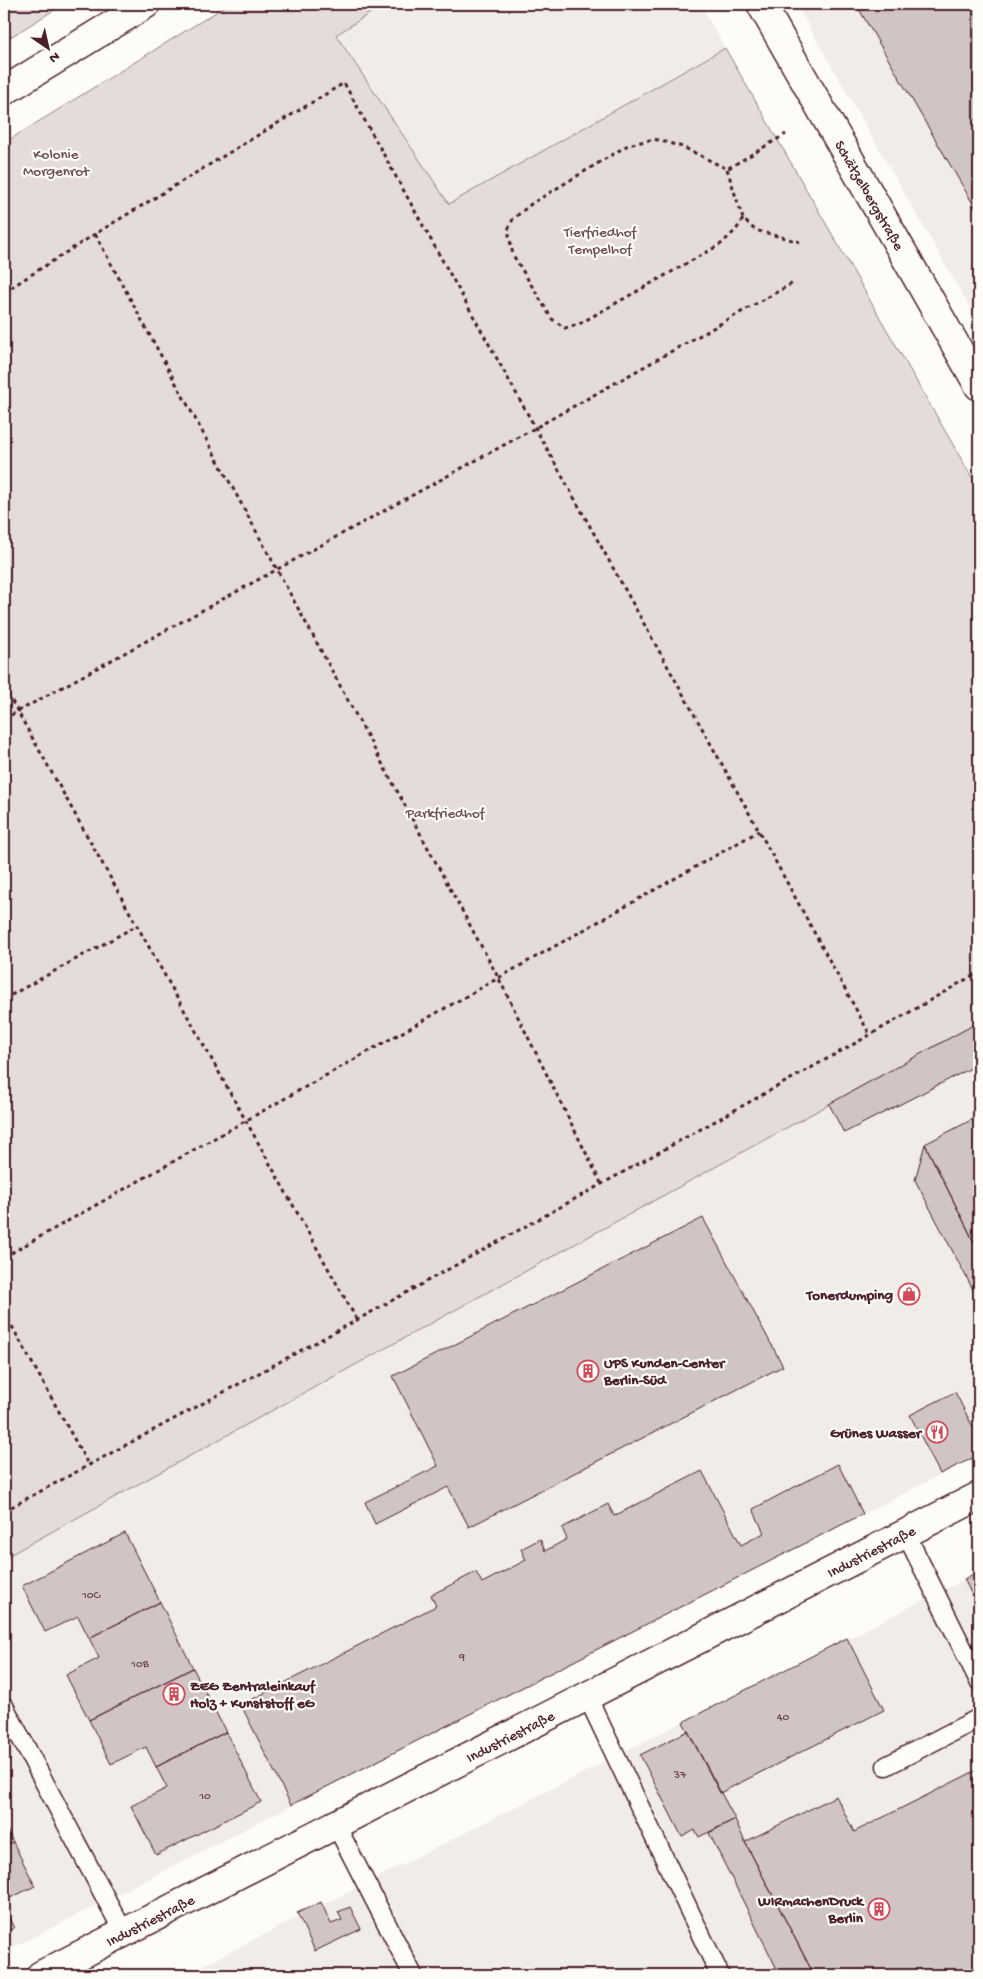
<svg xmlns="http://www.w3.org/2000/svg" width="983" height="1979" font-family="'Gochi Hand',sans-serif">
	<rect width="100%" height="100%" fill="#fdfcf7"/>
	<filter id="ink" filterUnits="userSpaceOnUse"><feTurbulence type="fractalNoise" baseFrequency=".02" numOctaves="2"/><feDisplacementMap in="SourceGraphic" scale="10" xChannelSelector="R" yChannelSelector="G"/><feConvolveMatrix kernelMatrix="1 2 1 2 8 2 1 2 1" color-interpolation-filters="sRGB"/></filter>
	<g filter="url(#ink)">
		<path fill="#f0ece8" d="M384,4h316l25,44 -276,156 -113,-170z
			M796,4h183v319z
			M979,1022v433l-975,497v-394z
			M979,1572v403h-795l202,-102z"/>
		<path fill="#e3dcda" stroke="#967e82" d="M4,4h60l-60,37z
			M229,4h155l-48,31 113,169 276,-156 254,442v532l-975,536v-1415z"/>
		<path fill="#d0c5c4" stroke="#4a1f2b" d="M856,4h118l5,8v202z
			M979,1022v42l-135,69 -15,-29z
			M979,1116v136l-54,-108z
			M925,1144l54,108v49l-64,-121z
			M703,1218l80,148 -314,161 -21,-40 -73,37 -10,-22 73,-36 -45,-90z
			M955,1392l19,37 5,1v25l-39,19 -30,-59z
			M838,1464l25,50 -572,291 -50,-100 195,-99 -5,-11 45,-23 6,11 44,-23 -5,-11 19,-10 5,12 22,-12 -5,-11 46,-24 6,12 88,-45 39,74 23,-12 -11,-24z
			M125,1533l35,69 -71,36 -11,-22 -33,16 -23,-46z
			M979,1571v38l-15,-30z
			M160,1602l33,66 -104,52 -23,-45 33,-17 -10,-20z
			M847,1638l37,72 -164,83 -37,-71z
			M193,1668l33,64 -70,35 -10,-20 -35,17 -22,-44z
			M688,1731l47,88 -36,18 -4,-7 -13,7 -42,-82z
			M226,1732l35,70 -105,53 -25,-49 36,-18 -11,-21z
			M979,1769v206h-165l-69,-133 91,-46 18,36z
			M735,1819l10,23 69,133h-34l-71,-142z
			M4,1824l9,18 -9,4z
			M13,1842l22,44 -31,15v-55z
			M321,1902l10,22 11,-4 -4,-8 12,-5 11,22 -46,22 -18,-38z
			M4,1908l10,20 -10,5z"/>
		<g fill="none" stroke-linecap="round" stroke-linejoin="round">
			<g stroke="#4a1f2b" stroke-width="21">
				<path id="service" d="M906,1534l73,147
					M587,1696l133,279
					M4,1706l120,227
					M886,1766l93,-48
					M336,1825l77,150"/>
			</g>
			<g stroke="#4a1f2b" stroke-width="31">
				<path id="minor" d="M41,1975l938,-479"/>
			</g>
			<g stroke="#4a1f2b" stroke-width="31">
				<path id="tertiary" d="M761,4l218,382
					M4,91l142,-87"/>
			</g>
			<path stroke="#4a1f2b" stroke-width="3" stroke-dasharray="4 4" stroke-linecap="butt" d="M727,169l16,50 12,11 45,12
				M743,219l-7,11 -15,14 -142,80 -14,4 -13,-9 -39,-64 -5,-25 5,-11 18,-15 97,-59 26,-6 29,8 44,22 59,-35
				M95,234l403,743 103,206
				M4,292l91,-58 249,-151 415,748 111,204
				M4,687l353,633
				M4,719l531,-291 258,-145
				M4,999l132,-73
				M4,1257l755,-426
				M4,1312l85,154
				M4,1511l353,-191 513,-285 109,-63"/>
			<use href="#service" stroke="#fdfcf7" stroke-width="18"/>
			<use href="#minor" stroke="#fdfcf7" stroke-width="28"/>
			<use href="#tertiary" stroke="#fdfcf7" stroke-width="28"/>
		</g>
	</g>
	<defs>
		<g id="shop-ring" transform="scale(1.125)"><circle r="9.5" fill="#fdfcf7" stroke="#d1495b" stroke-width="1.5"/><path d="M-5-2.5h2.3a2.7 3.5 0 0 1 5.4 0H5L5.5 6h-11ZM-1.5-2.5h3a1.5 2.3 0 0 0-3 0Z" fill="#d1495b"/></g>
		<g id="building-ring" transform="scale(1.125)"><circle r="9.5" fill="#fdfcf7" stroke="#d1495b" stroke-width="1.5"/><path d="M-4-6H4V6H1V3H-1V6H-4ZM-2.5-4.3h1.7v1.8h-1.7ZM.8-4.3h1.7v1.8H.8ZM-2.5-1h1.7V.8h-1.7ZM.8-1h1.7V.8H.8Z" fill="#d1495b"/></g>
		<g id="restaurant-ring" transform="scale(1.125)"><circle r="9.5" fill="#fdfcf7" stroke="#d1495b" stroke-width="1.5"/><path d="M-5-6h1v4h1v-4h1v4h1v-4h1v5L-1.5 .5V6h-2V.5L-5-1ZM5-6V6H3V1.5H1.5Q1.5-4 5-6Z" fill="#d1495b"/></g>
	</defs>
	<g fill-rule="evenodd">
		<use href="#shop-ring" x="909" y="1294"/>
		<use href="#building-ring" x="588" y="1371"/>
		<use href="#restaurant-ring" x="937" y="1432"/>
		<use href="#building-ring" x="174" y="1694"/>
		<use href="#building-ring" x="879" y="1909"/>
	</g>
	<g text-anchor="middle" stroke-width="4.5" stroke-linejoin="round" paint-order="stroke">
		<g font-size="12" fill="#6c4851">
			<text x="91" y="1598">10C</text>
			<text x="462" y="1660">9</text>
			<text x="140" y="1667">10B</text>
			<text x="783" y="1720">40</text>
			<text x="680" y="1778">37</text>
			<text x="205" y="1799">10</text>
		</g>
		<g font-size="15" fill="#704e57" stroke="#fdfcf7">
			<text x="56" y="158">Kolonie<tspan x="56" dy="17">Morgenrot</tspan></text>
			<text x="600" y="236">Tierfriedhof<tspan x="600" dy="17">Tempelhof</tspan></text>
			<text x="445" y="817">Parkfriedhof</text>
		</g>
		<g font-size="15" fill="#4a1f2b" stroke="#fdfcf7">
			<text transform="translate(870 195) rotate(60)" y="5">Schätzelbergstraße</text>
			<text transform="translate(871 1551) rotate(-27)" y="5">Industriestraße</text>
			<text transform="translate(510 1736) rotate(-27)" y="5">Industriestraße</text>
			<text transform="translate(150 1920) rotate(-27)" y="5">Industriestraße</text>
		</g>
		<g font-size="15" font-weight="bold" fill="#4a1f2b" stroke="#fdfcf7" text-anchor="end">
			<text x="893" y="1299">Tonerdumping</text>
			<text x="604" y="1367" text-anchor="start">UPS Kunden-Center<tspan x="604" dy="17">Berlin-Süd</tspan></text>
			<text x="921" y="1437">Grünes Wasser</text>
			<text x="190" y="1690" text-anchor="start">ZEG Zentraleinkauf<tspan x="190" dy="17">Holz + Kunststoff eG</tspan></text>
			<text x="863" y="1905">WIRmachenDruck<tspan x="863" dy="17">Berlin</tspan></text>
		</g>
	</g>
	<rect width="983" height="1979" fill="none" stroke="#fdfcf7" stroke-width="20"/>
	<rect x="10" y="10" width="963" height="1959" fill="none" stroke="#4a1f2b" stroke-width="2" filter="url(#ink)"/>
	<g transform="translate(48 48) rotate(146)" stroke="#fdfcf7" stroke-width="4" paint-order="stroke">
	<path d="M0-4L9 19L0 12L-9 19Z" fill="#4a1f2b"/>
	<text y="-8" font-size="14" font-weight="bold" text-anchor="middle" fill="#4a1f2b">N</text>
	</g>
</svg>
